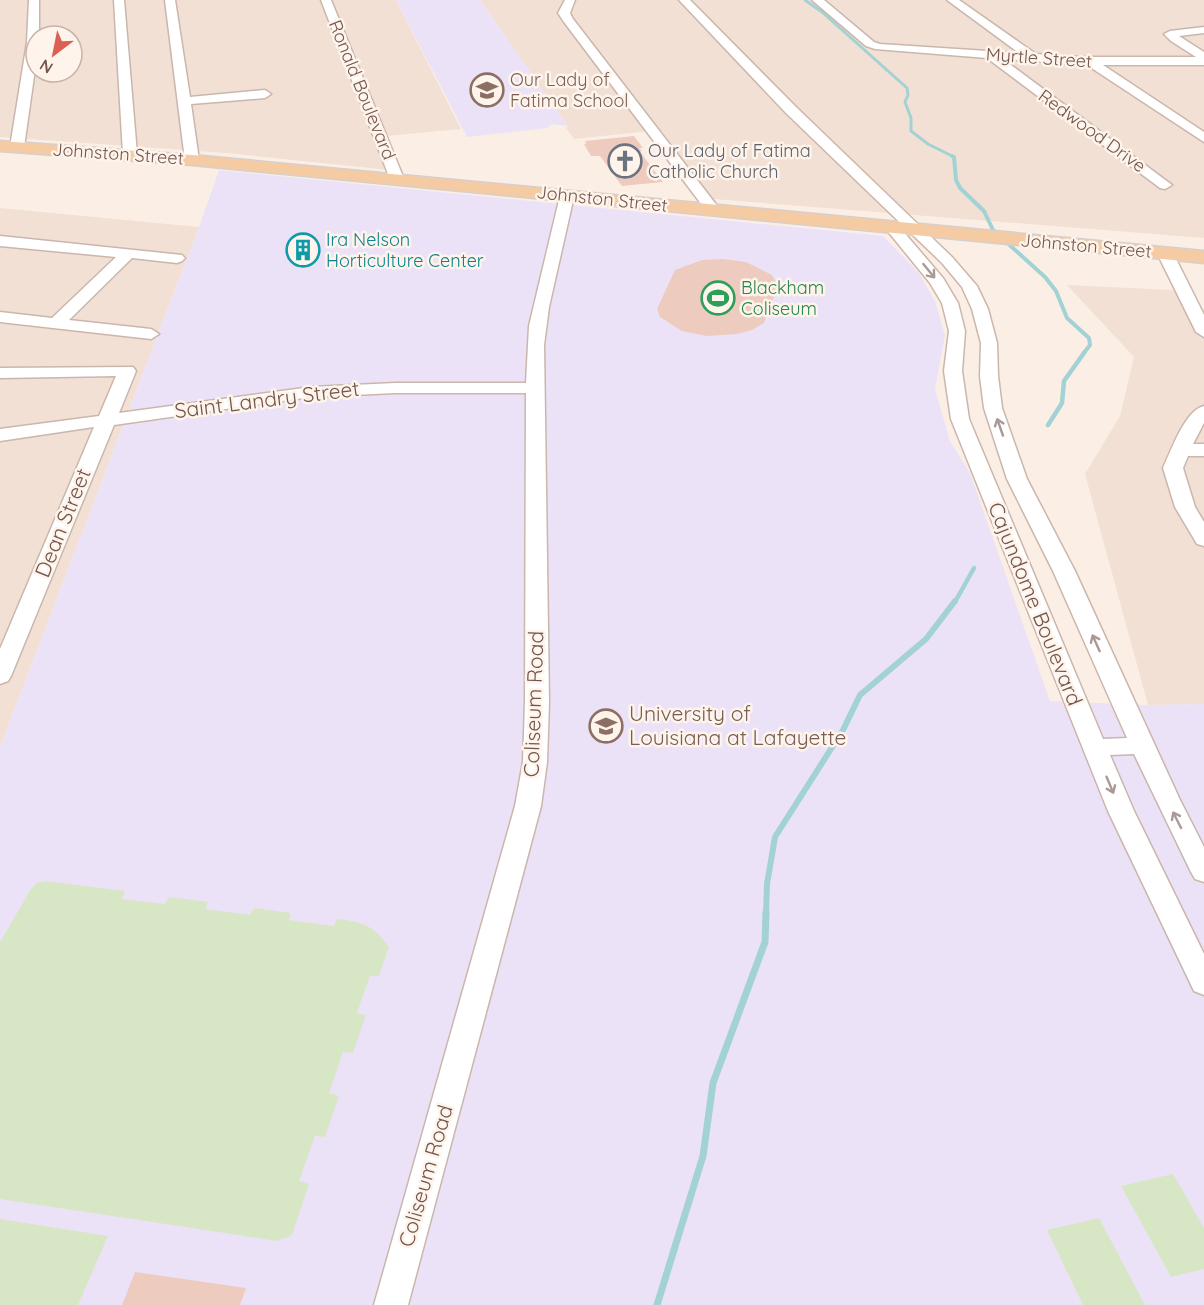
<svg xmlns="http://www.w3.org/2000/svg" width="1204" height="1305" font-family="Quicksand,sans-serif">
	<rect width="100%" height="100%" fill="#fbefe5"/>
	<path fill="#f2e0d4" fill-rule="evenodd" d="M0,0h396l65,129 -74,7 12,35 -173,-18 -226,-16zM36,36h36v36h-36z
		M480,0h724v238l-491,-39 -52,-69 -87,9 -8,-11 2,-2z
		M0,208l199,19 -199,520z
		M1067,285l126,6 11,22v391l-56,1 -63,-231 35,-58 14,-59z"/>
	<path fill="#ece2f7" d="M396,0h84l88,126 -16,-2 -5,4 -80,9z
		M219,170l664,66 36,37 16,28 10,34 -10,54 15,52 20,32 80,228 98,4 56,-1v601h-1204v-558l199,-520z"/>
	<path fill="#d7e7c5" d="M45,881l80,10 -3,8 43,5 4,-7 39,5 -3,7 45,6 4,-7 37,5 -2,7 45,6 3,-7c26,3 36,6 52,28l-10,29h-9l-13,37 9,2 -13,38 -10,-1 -14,41 10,3 -14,41 -10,-1 -16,45 10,3 -17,51 -15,6 -277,-42v-257l31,-53 6,-6z
		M1173,1174l31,54v41l-33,8 -50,-91z
		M1099,1218l46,87h-62l-36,-75z
		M0,1219l108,17 -30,69h-78z"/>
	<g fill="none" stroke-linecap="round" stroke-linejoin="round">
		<path stroke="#a2d2d4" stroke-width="3" d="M805,0l17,12 85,76 1,7 -3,7 6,16v13l17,13 26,13"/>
		<path stroke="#a2d2d4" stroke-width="4" d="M952,156l2,1 2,23 4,8 24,23 9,19 52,47 11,14 11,27 22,20 1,7 -7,9"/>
		<path stroke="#a2d2d4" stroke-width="4.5" d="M1048,425l14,-22 2,-22 20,-28
			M955,602l19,-34"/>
		<path stroke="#a2d2d4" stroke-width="6" d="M766,914l1,-30 8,-47 68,-107 17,-35 66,-56 29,-38"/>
		<path stroke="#a2d2d4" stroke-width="7" d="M657,1305l46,-149 10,-73 52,-141 1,-30"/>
	</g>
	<path fill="#eecbbf" d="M634,136l9,12h-4l3,3 -2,1 23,30 -41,4 -22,-30h-9l-7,-12h2l-1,-3z
		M723,259l23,3 26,13 6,11 -14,37 -12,7 -15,4 -30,2 -25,-5 -22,-14 -3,-8 18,-39 27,-10z
		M135,1272l111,16 -6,17h-118z"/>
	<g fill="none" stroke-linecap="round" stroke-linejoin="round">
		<g stroke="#cbb6ac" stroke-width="3">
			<path id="minor" d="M29,0h10v36h-3v26l-12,85 -7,4 -7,-4 17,-105z
				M114,0h10l13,154 -7,4 -7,-4z
				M165,0h10l15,97 75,-7 6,4 -6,4 -74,6 8,56 -7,4 -7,-4z
				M321,0h10l73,179 -2,3h-10l-2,-3z
				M565,0h10l-5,13 3,6 145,188 2,3 -2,3h-10l-144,-191 -6,-9z
				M679,0h11l106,107 156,150 25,29 11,23 9,34 1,33 4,32 25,71 48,92 105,229 24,47v35l-9,-3 -4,-7 -57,-118 -24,1 24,56 70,143v41l-10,-4 -86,-180 -157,-392 -7,-48 5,-40 -7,-28 -12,-20 -44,-54 -2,-3 2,-3h10l47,55 15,25 7,28 -3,40 7,48 134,320 24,-1 -74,-167 -46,-92 -23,-71 -4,-32 1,-33 -9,-34 -10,-22 -20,-24 -156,-150z
				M812,0h12l50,42 6,2 139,9 -72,-53h12l77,54 43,3h117l-25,-16 -7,-7 6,-3 34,-4v6l-25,3 25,16v13h-101l101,67v10l-111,-73 -1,-4 -89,-6 169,126 -7,4 -5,-1 -173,-130 -112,-9 -9,-3z
				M567,192l7,4 -25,111 -5,38 5,357 -2,60 -6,44 -133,499h-34l141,-499 8,-44 2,-60 1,-309h-131l-84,4 -197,28 -103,251 -3,5 -8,3v-35l94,-222 -94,14v-12l99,-13 17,-40 -116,2v-10l133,-1 3,4 -17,42 192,-26 84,-4h131l3,-57 31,-130z
				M0,236l182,19 3,3 -3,3 -5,2 -45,-5 -63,62 82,9 8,5 -8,5 -151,-17v-10l52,6 64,-61 -116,-11z
				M1165,248l8,5 31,62v22l-8,-5 -39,-79z
				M1204,406v17l-11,21h11v12h-16l-5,12 12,39 9,15v24l-7,-2 -22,-37 -12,-39c8,-17 22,-58 41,-62z"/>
		</g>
		<g stroke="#d8cfcd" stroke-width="3">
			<path id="major" d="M0,141l192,14 1012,96v12l-1012,-98 -192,-14z"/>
		</g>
		<use href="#minor" fill="#fff" fill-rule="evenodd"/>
		<use href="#major" fill="#f4cba2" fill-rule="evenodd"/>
	</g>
	<defs><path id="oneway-shaft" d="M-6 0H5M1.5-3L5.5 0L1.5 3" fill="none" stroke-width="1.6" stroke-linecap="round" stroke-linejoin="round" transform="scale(1.5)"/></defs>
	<g stroke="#aa9994">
		<use href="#oneway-shaft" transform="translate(929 271) rotate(51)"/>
		<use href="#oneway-shaft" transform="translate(1000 427) rotate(-109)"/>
		<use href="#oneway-shaft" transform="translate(1096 643) rotate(-114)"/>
		<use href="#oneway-shaft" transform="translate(1110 785) rotate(67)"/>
		<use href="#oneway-shaft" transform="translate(1177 820) rotate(-117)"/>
	</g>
	<defs>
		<g id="school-ring" transform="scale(1.725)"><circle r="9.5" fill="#fef4eb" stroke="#8d6e63" stroke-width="1.5"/><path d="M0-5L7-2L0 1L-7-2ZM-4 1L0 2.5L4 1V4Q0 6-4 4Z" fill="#8d6e63"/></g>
		<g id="church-ring" transform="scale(1.725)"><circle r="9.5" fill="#fef4eb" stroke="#6b7280" stroke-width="1.5"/><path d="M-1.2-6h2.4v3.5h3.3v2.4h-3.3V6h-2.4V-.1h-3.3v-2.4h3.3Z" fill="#6b7280"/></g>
		<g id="building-ring" transform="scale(1.725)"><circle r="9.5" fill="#fef4eb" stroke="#0f9aa8" stroke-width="1.5"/><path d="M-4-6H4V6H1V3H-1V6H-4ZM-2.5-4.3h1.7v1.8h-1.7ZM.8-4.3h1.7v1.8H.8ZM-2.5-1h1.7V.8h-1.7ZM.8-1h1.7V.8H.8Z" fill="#0f9aa8"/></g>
		<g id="stadium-ring" transform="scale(1.725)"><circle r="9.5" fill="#fef4eb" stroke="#2e9e5b" stroke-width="1.5"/><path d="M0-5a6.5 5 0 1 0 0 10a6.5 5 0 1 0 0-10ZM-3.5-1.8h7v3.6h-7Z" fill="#2e9e5b"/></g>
		<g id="university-ring" transform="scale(1.725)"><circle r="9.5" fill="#fef4eb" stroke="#8d6e63" stroke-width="1.5"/><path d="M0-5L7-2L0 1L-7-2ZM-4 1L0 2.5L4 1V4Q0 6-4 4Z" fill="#8d6e63"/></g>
	</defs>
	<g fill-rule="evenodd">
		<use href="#school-ring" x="487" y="90"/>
		<use href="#church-ring" x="625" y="161"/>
		<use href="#building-ring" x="303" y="250"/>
		<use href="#stadium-ring" x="718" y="298"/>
		<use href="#university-ring" x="606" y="726"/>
	</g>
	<g text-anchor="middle" stroke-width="5" stroke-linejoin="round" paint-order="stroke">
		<g font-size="18" fill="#72554c" stroke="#fef4eb">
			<text transform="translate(1039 58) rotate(4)" y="6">Myrtle Street</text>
			<text transform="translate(362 90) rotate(68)" y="6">Ronald Boulevard</text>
			<text transform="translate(1092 131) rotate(36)" y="6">Redwood Drive</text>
			<text transform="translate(118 154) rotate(4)" y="6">Johnston Street</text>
			<text transform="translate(602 199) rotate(6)" y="6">Johnston Street</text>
			<text transform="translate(1086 246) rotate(5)" y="6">Johnston Street</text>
		</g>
		<g font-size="18" fill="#785e54" stroke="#fef4eb" text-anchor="start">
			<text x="510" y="86">Our Lady of<tspan x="510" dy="21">Fatima School</tspan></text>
		</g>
		<g font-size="18" fill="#5b616d" stroke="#fef4eb" text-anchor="start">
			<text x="648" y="157">Our Lady of Fatima<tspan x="648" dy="21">Catholic Church</tspan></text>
		</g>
		<g font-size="18" fill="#0d838f" stroke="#fef4eb" text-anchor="start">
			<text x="326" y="246">Ira Nelson<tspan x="326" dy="21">Horticulture Center</tspan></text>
		</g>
		<g font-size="18" fill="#27864d" stroke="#fef4eb" text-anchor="start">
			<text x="741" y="294">Blackham<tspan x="741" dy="21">Coliseum</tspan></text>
		</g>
		<g font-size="21" fill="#72554c" stroke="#fef4eb">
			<text transform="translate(267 400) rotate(-7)" y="7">Saint Landry Street</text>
			<text transform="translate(63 523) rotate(-68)" y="7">Dean Street</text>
			<text transform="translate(1035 604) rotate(68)" y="7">Cajundome Boulevard</text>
			<text transform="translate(534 704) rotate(-88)" y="7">Coliseum Road</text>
			<text transform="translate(426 1176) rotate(-74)" y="7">Coliseum Road</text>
		</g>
		<g font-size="21" fill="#785e54" stroke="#fef4eb" text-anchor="start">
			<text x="629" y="721">University of<tspan x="629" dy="24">Louisiana at Lafayette</tspan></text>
		</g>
	</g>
	<g transform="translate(54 54) rotate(212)"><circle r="28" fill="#fef4eb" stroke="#c6b4ab" stroke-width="1.5"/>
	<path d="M0-4.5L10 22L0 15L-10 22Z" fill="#dc5f53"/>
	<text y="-9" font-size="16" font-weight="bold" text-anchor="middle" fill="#72554c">N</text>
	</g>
</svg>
